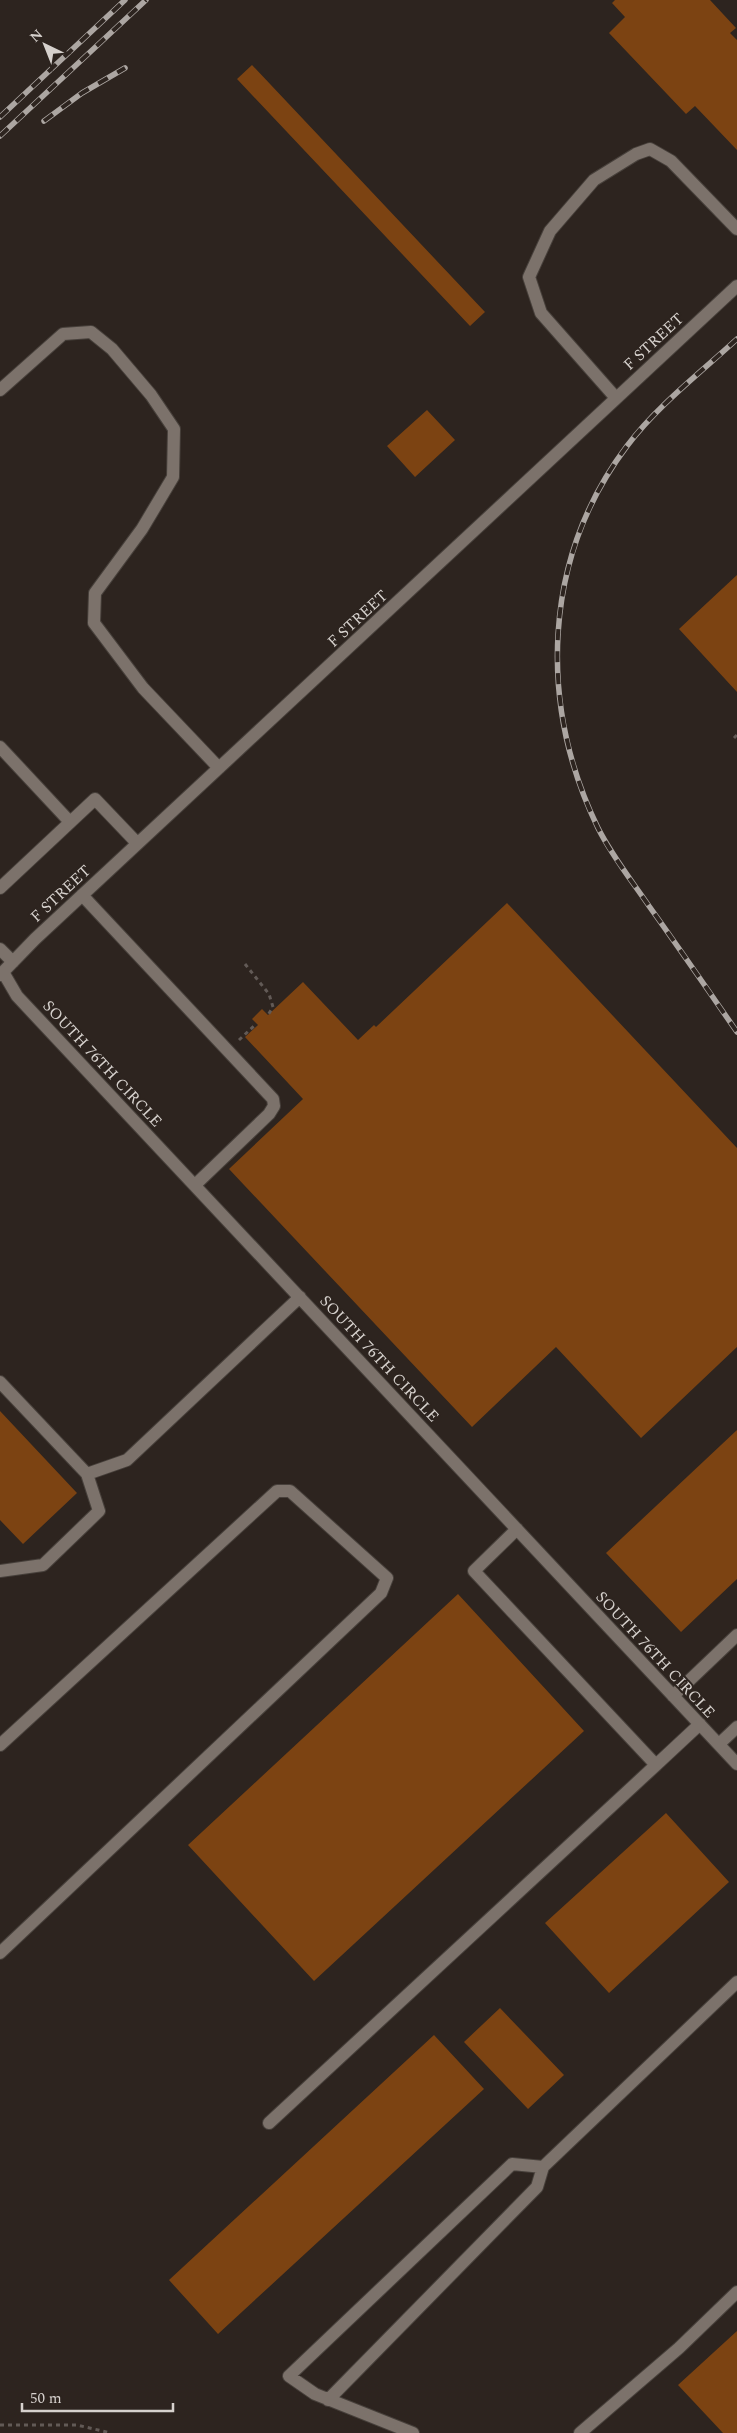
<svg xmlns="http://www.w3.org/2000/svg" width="737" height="2433" font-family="Spectral,serif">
	<rect width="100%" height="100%" fill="#2d241f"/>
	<path fill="#7c4312" d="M615,0h95l26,28 -6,5 7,7v110l-42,-44 -9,8 -77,-81 16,-16 -13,-14z
		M252,65l233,247 -15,14 -233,-247z
		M427,410l28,30 -40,37 -28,-31z
		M737,575v117l-58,-63z
		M507,903l230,245v199l-96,91 -85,-91 -84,80 -243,-258 74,-70 -58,-62 13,-12 -6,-6 10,-10 6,6 35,-33 55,58 16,-15 2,2z
		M0,1411l77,82 -54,51 -23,-24z
		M737,1430v149l-56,53 -75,-79z
		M458,1594l126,137 -270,250 -126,-136z
		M666,1813l63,69 -120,111 -64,-70z
		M500,2008l64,67 -36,34 -64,-67z
		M434,2035l50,54 -266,245 -49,-54z
		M737,2331v102h-14l-45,-48z"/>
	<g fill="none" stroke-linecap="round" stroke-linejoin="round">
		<g stroke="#47403b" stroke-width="14">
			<path id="minor" d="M0,390l63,-56 28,-2 21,17 39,46 23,34 -1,48 -31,52 -47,64 -1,30 49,65 76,80
				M616,398l-75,-85 -12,-36 21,-46 44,-51 42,-26 14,-5 21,12 66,68
				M0,747l70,75
				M0,888l95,-89 42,44
				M82,895l191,204 1,7 -5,8 -74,71
				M0,949l13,13
				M3,972l14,24 720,768
				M0,975l35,-36 702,-653
				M0,1382l87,92 12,37 -56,54 -43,6
				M87,1474l40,-14 173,-163
				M673,1696l64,-61
				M719,1744l18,-17
				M0,1745l277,-254h13l97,87 -6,15 -381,360
				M656,1765l44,-41
				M269,2123l387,-358 -182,-194 43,-42
				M328,2400l209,-213 6,-20
				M413,2433l-98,-39 -26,-18 223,-212 31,3 194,-185
				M580,2433l99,-85 58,-56"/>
		</g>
		<path stroke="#625a56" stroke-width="3" stroke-dasharray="4 4" stroke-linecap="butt" d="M734,738l3,-3
			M245,964l24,30 4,13 -5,8
			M239,1040l17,-16
			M0,2425h77l34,8"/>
		<use href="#minor" stroke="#7c726b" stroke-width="12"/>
		<g stroke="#aca6a2" stroke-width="5.5">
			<path id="rail" d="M0,117l125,-117
				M44,121l38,-28 43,-25
				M0,136l146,-136
				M737,339c-37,34 -80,67 -110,107 -85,113 -89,258 -29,382 14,28 34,53 51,78 30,42 59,84 88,126"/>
		</g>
		<use href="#rail" stroke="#2d241f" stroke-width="4" stroke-dasharray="11" stroke-linecap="butt"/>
	</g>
	<g text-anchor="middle" stroke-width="4" stroke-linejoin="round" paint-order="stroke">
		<g font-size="16" fill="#d6d1cd" stroke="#2d241f">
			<text transform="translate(653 341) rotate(-43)" y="6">F STREET</text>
			<text transform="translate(357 618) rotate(-43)" y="6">F STREET</text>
			<text transform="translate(60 893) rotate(-43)" y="6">F STREET</text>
			<text transform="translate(103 1063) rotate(47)" y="6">SOUTH 76TH CIRCLE</text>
			<text transform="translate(380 1358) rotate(47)" y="6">SOUTH 76TH CIRCLE</text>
			<text transform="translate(656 1654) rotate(47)" y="6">SOUTH 76TH CIRCLE</text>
		</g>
	</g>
	<g transform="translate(45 45) rotate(317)" stroke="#2d241f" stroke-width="4" paint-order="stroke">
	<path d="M0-4L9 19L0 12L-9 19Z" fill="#d6d1cd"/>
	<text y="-8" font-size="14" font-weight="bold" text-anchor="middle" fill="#d6d1cd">N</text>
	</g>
	<path d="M22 2403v8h151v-8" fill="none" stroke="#d6d1cd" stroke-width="2.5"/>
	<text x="30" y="2403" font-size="15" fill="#d6d1cd" stroke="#2d241f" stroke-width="4" paint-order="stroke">50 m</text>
</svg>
